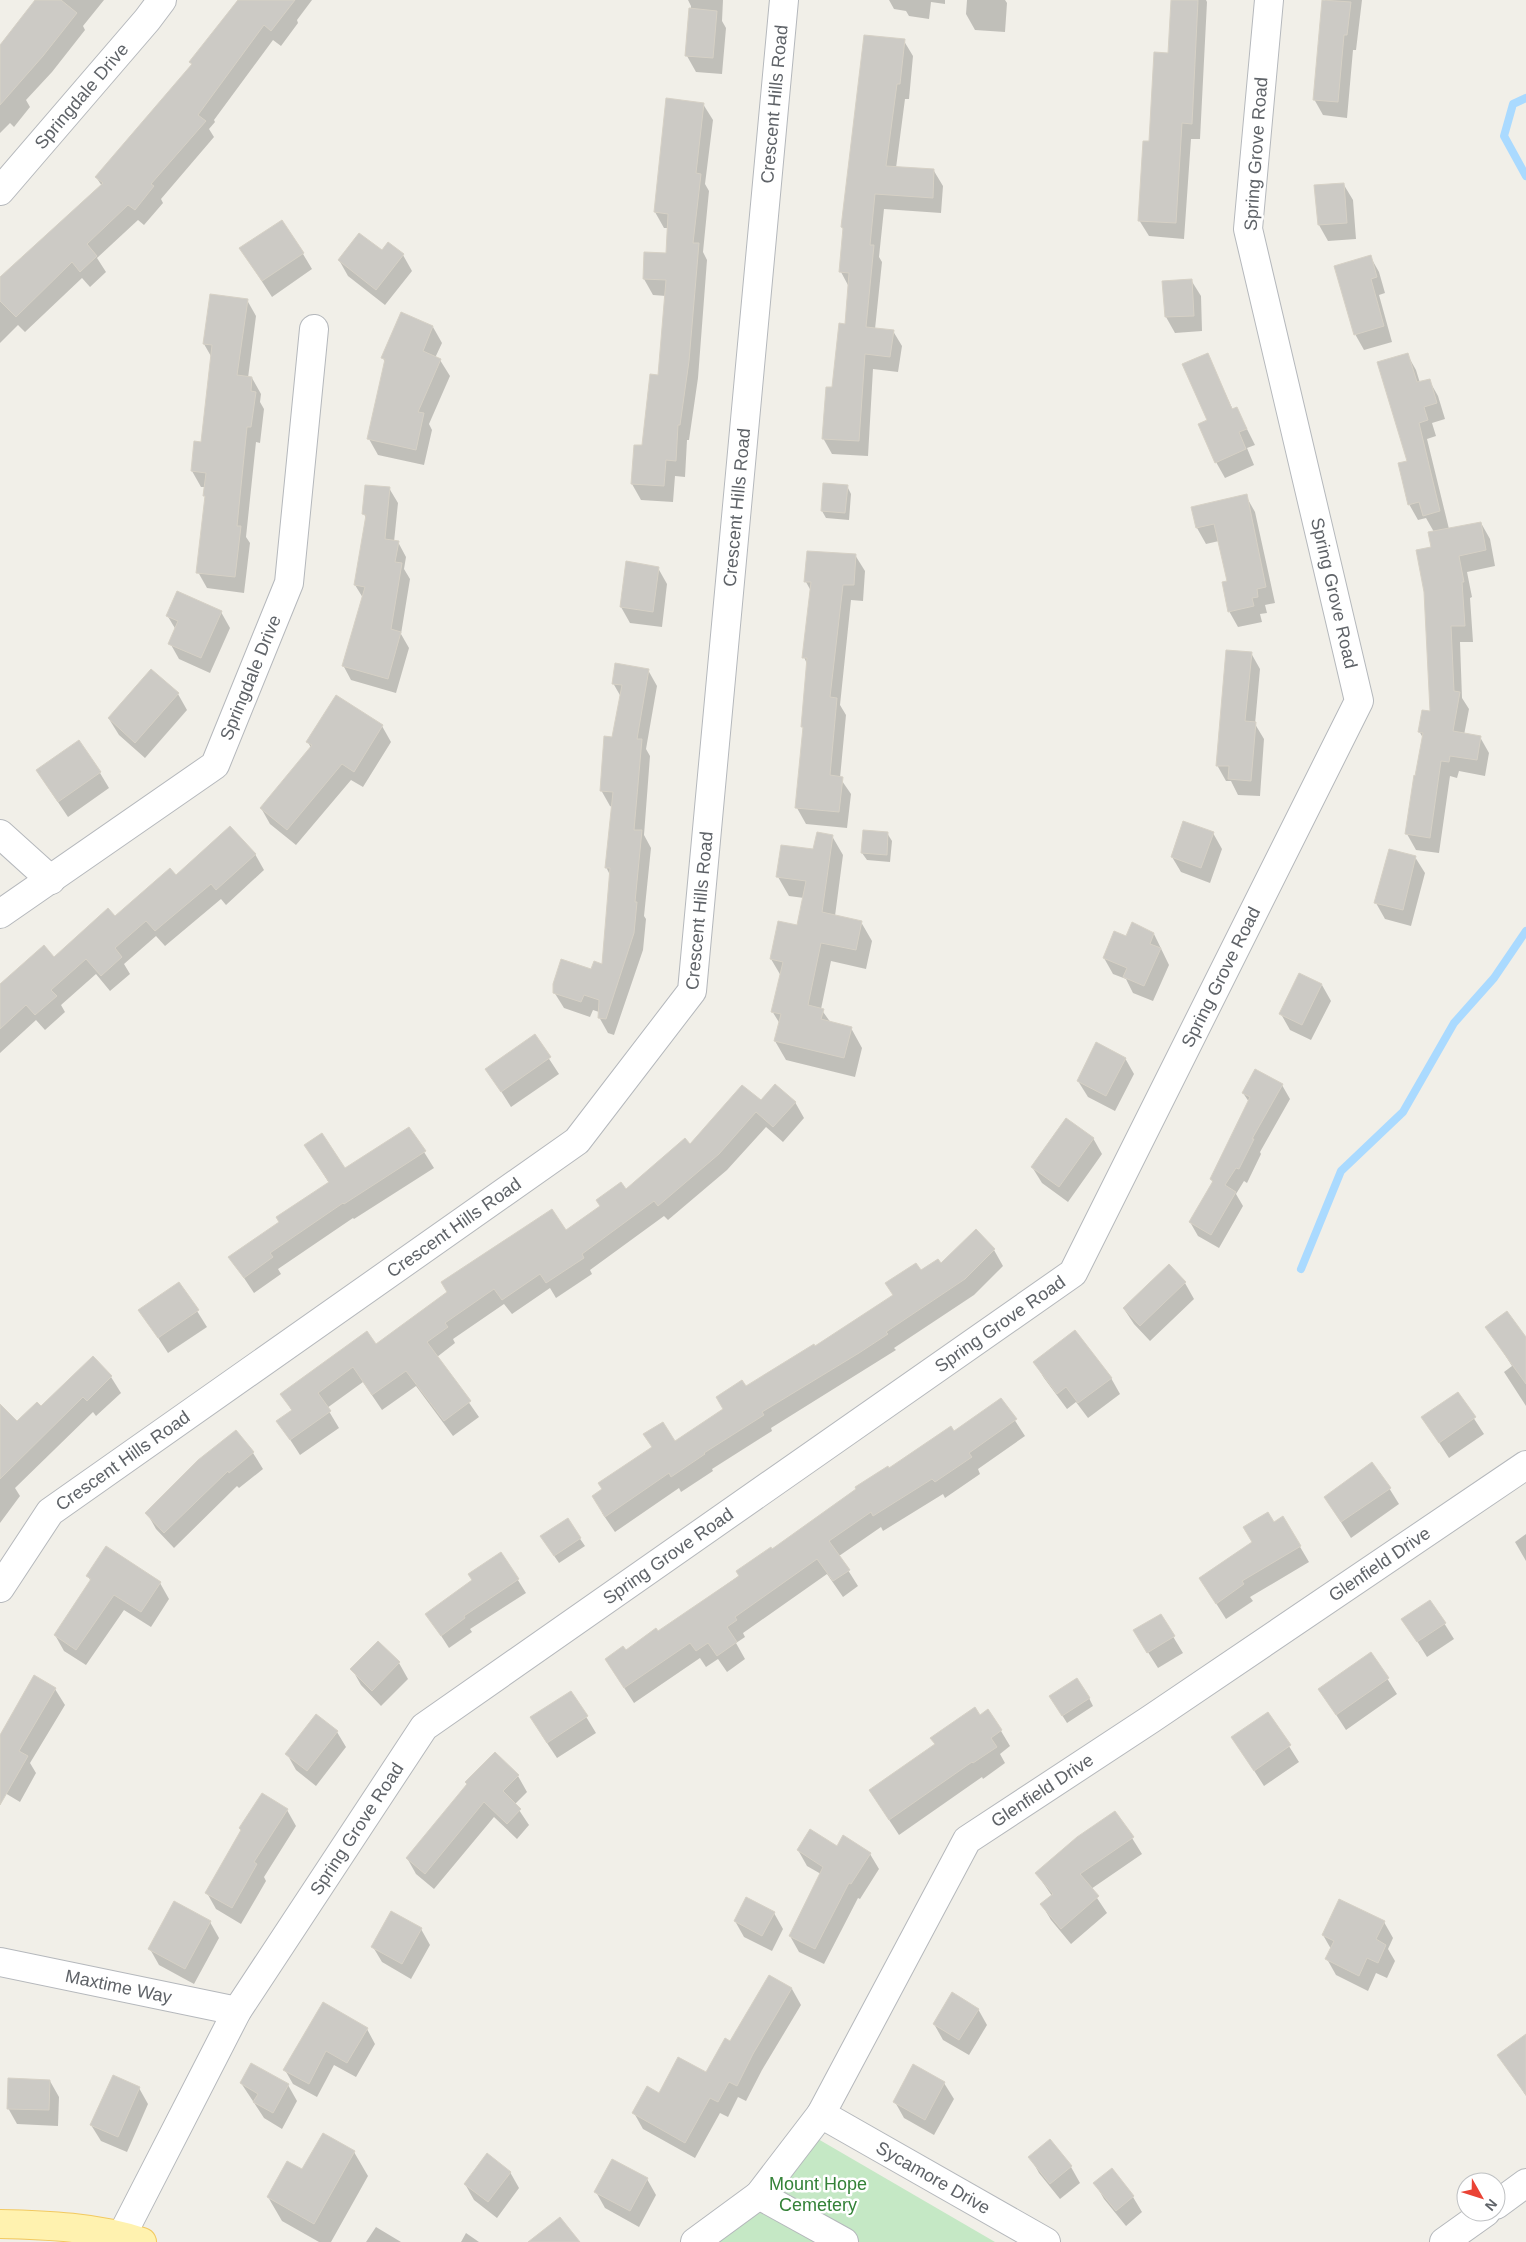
<svg xmlns="http://www.w3.org/2000/svg" width="1526" height="2242" font-family="Arial,sans-serif">
	<rect width="100%" height="100%" fill="#f1efe8"/>
	<path fill="#c5e8c5" d="M806,2132l189,110h-300z"/>
	<path fill="#0003" d="M38,0h66l-21,26 2,4 -33,42 -26,28 4,7 -16,20 -4,-4 -10,10v-86z
		M238,0h74l-15,20 1,3 -17,23 -8,-6 -59,80 1,2 -6,7 5,8 -53,62 2,4 -19,22 -6,-5 -41,38 9,14 -16,15 -8,-9 -57,54 -7,-7 -18,18v-63l102,-94 -6,-9 97,-112 -2,-3z
		M688,0h35l-1,21 4,7 -4,46 -26,-2 -9,-16 4,-50z
		M889,0h56v4l-14,-2 -2,17 -20,-3 -3,-5 -12,-2z
		M967,0h38l2,3 -2,29 -30,-2 -9,-16z
		M1173,0h33l1,2 -7,137h-9l-7,100 -35,-3 -10,-16 11,-78 19,-87z
		M1325,0h37l-6,50h-3l-6,68 -24,-3 -9,-16z
		M904,41l9,15 -4,43h-4l-9,69 38,3 9,15 -2,27 -57,-4 -5,48 3,5 -7,67 18,2 9,15 -4,26 -25,-3 -5,87 -36,-2 -9,-16 23,-113 3,-38 -8,-15 3,-41 -2,-4z
		M703,104l10,16 -8,64 4,7 -6,61 4,8 -9,118 -9,62h-2l-2,37 -10,-1 -2,26 -32,-2 -9,-16 11,-37 16,-71 7,-80 -13,-1 -9,-16 23,-24 1,-27h-4l-9,-16z
		M1344,185l9,15 3,39 -28,2 -9,-16 -3,-38z
		M241,249l62,5 9,15 -40,28z
		M382,252l21,3 9,16 -27,34 -37,-29 -9,-16z
		M1370,256l9,16 6,21 -6,2 13,47 -28,8 -9,-16z
		M1191,280l10,16 1,35 -27,2 -9,-16z
		M247,300l9,16 -8,62h4l9,16 -1,8 4,7 -4,34 -4,-1 -10,95 4,6 -6,50 -37,-5 -9,-16 8,-73v-12h-5l-9,-16 10,-28 10,-85 -8,-14z
		M401,314l32,13 9,16 -7,15 5,2 10,16 -21,48 3,6 -8,35 -46,-10 -9,-16 16,-76 -2,-5z
		M1207,354l26,56 4,-1 18,36 -8,3 7,17 -29,13 -9,-16 -8,-41z
		M1407,354l9,16 4,13 9,-3 9,16 7,23 -13,4 4,13 -9,3 22,90 32,-6 9,16 5,27 -28,6 5,25 -2,1 3,44h-13l2,56 7,11 -5,26 16,2 9,16 -4,23 -26,-5 -2,7 -7,-2 -11,77 -23,-3 -9,-16 16,-96 -4,-7 12,-18 3,-181 -8,-14 -8,2 -9,-16z
		M847,486l4,8 -2,26 -23,-2 -4,-7z
		M389,488l9,15 -4,39h4l8,15 -2,12 6,10 -9,55 8,14 -13,45 -45,-13 -8,-15 20,-67 -8,-13 12,-65 -3,-6z
		M1246,496l9,16 20,91 -10,2 2,8 -7,1 2,8 -24,5 -9,-16v-29l-10,-41 -13,3 -9,-16 -5,-20z
		M855,555l10,16 -2,30 -12,-1 -11,105 6,10 -6,63 11,16 -4,34 -41,-4 -9,-16 7,-78 -2,-4 5,-62 -3,-7 7,-66 -5,-9z
		M658,568l9,16 -5,43 -32,-4 -9,-16z
		M221,612l9,16 -20,45 -31,-14 -9,-16 6,-13 -9,-15z
		M1251,653l9,16 -5,55 9,15 -4,57 -22,-1 -7,-14h-5l-9,-16z
		M648,670l9,16 -11,63 4,7 -6,79 7,13 -7,68 2,3 -3,31 -29,85 -6,-2 -9,-16v-5l-6,-2 -3,7 -26,-9 -10,-16 49,-27 7,-90 -4,-8 6,-60 -2,-1 -9,-16 20,-93 -8,-14z
		M178,694l9,16 -42,48 -26,-23 -10,-16z
		M382,726l9,16 -28,45 -12,-7 -55,65 -26,-21 -9,-16 50,-60 -3,-6z
		M37,771l63,2 9,15 -41,29z
		M887,833l5,8 -2,21 -23,-2 -5,-7z
		M1213,833l9,16 -12,34 -29,-11 -9,-15z
		M832,836l11,19 -8,61 26,6 11,19 -6,28 -35,-8 -10,48 10,14 20,5 11,20 -7,29 -69,-17 -11,-19 5,-17 -8,-13 9,-35 -10,-17 27,-33 6,-28 -15,-2 -11,-19z
		M255,854l9,16 -38,35 -5,-6 -56,47 -9,-10 -32,28 6,10 -20,17 -14,-17 -35,31 4,7 -20,18 -9,-10 -36,33v-67l54,-27 121,-82z
		M1415,857l10,16 -14,53 -26,-7 -9,-16z
		M1154,934l15,31 -16,36 -20,-8 -7,-14 -13,-5 -9,-16 22,-20z
		M1322,985l9,16 -20,39 -21,-10 -9,-16z
		M534,1036l25,38 -48,33 -24,-38z
		M1125,1058l9,16 -19,37 -27,-14 -10,-16z
		M1282,1085l8,14 -30,53 1,2 -14,29 -3,-2 -8,13 7,12 -24,42 -21,-12 -8,-14 23,-39 -2,-4 38,-77 -6,-9z
		M761,1102h34l9,16 -21,24 -17,-15 -39,43 -59,50 -4,-4 -74,54 2,4 -36,24 -6,-10 -38,26 -8,-10 -51,35 2,4 -18,14 42,60 -26,19 -37,-50 -34,24 -19,-28 -36,26 12,20 -39,27 -22,-34 14,-10 -10,-17 93,-49 191,-113 124,-86z
		M1093,1138l9,16 -34,48 -26,-19 -10,-16z
		M305,1145l40,25 79,-18 10,16 -80,51 -1,-1 -75,51 3,5 -27,19 -24,-36 50,-35 49,-39z
		M994,1250l9,16 -29,29 -80,53 2,2 -125,78 1,3 -60,38 1,2 -32,21 -2,-4 -64,44 -13,-19 73,-70 49,-33 21,-22 70,-40 126,-83z
		M1185,1283l9,16 -44,42 -16,-17 -10,-15z
		M140,1310l57,1 10,16 -39,26z
		M1487,1327l39,12v67l-22,-34 8,-6z
		M93,1357l18,20 10,16 -25,23 -3,-4 -78,76 5,8 -20,27v-117l17,17 24,-16z
		M1035,1363l76,15 9,16 -32,24 -12,-16 -9,7 -23,-31z
		M1458,1394l26,40 -35,24 -26,-40z
		M1001,1399l24,37 -47,33 2,5 -35,24 -2,-4 -60,37 -2,-4 -42,29 19,30 -15,11 -16,-23 -84,59 2,4 -9,6 9,16 -18,13 -9,-13 -12,8 -6,-9 -66,45 -28,-43 20,-9 32,-18 230,-163 66,-38z
		M236,1432l17,21 10,16 -24,19 -2,-2 -63,62 -18,-19 -9,-16z
		M1389,1488l10,16 -48,34 -26,-41z
		M1283,1518l26,44 -59,35 3,4 -27,18 -26,-41 53,-36 20,-19z
		M567,1520l18,26 -26,17 -13,-19z
		M1526,1534v27l-11,-19z
		M501,1553l25,40 -56,36 2,3 -23,16 -22,-34 46,-33z
		M88,1576l72,7 9,16 -18,28 -27,-17 -38,55 -22,-14 -9,-16 36,-53z
		M1160,1615l23,38 -25,15 -14,-22z
		M1403,1619l41,4 10,16 -27,18z
		M1371,1653l26,41 -51,36 -26,-40z
		M399,1663l9,16 -27,27 -20,-21 -9,-16z
		M55,1689l10,16 -35,58 6,10 -16,29 -20,-12v-49z
		M571,1692l25,41 -39,25 -16,-24z
		M1089,1698l4,8 -26,17 -12,-19z
		M1268,1713l31,49 -35,24 -31,-48z
		M980,1717l21,14 9,15 -10,8 5,9 -22,16 -1,-2 -83,58 -29,-44z
		M337,1732l9,15 -30,39 -20,-16 -9,-16z
		M495,1754l23,22 9,16 -12,12 14,21 -12,14 -23,-22 -60,72 -18,-15 -9,-16z
		M287,1810l9,16 -32,51 2,4 -25,43 -25,-15 -9,-16z
		M1132,1838l10,16 -51,35 16,24 -36,31 -20,-24 -9,-15 10,-9 -15,-22z
		M838,1847l32,7 9,15 -19,30 -2,-1 -34,66 -25,-12 -9,-16 31,-62 -14,-8 -9,-16z
		M774,1913l9,16 -11,22 -28,-14 -9,-16z
		M210,1922l9,16 -25,46 -35,-19 -9,-16z
		M1384,1922l9,16 -5,11 7,12 -8,17 -11,-5 -8,18 -32,-16 -9,-16 4,-10 -8,-14z
		M421,1929l9,16 -19,34 -29,-17 -9,-15z
		M770,1976l22,13 9,16 -39,65 -16,31 -8,-4 -10,20 -8,-4 -25,45 -52,-29 -9,-16 26,-18 47,-21 24,-31z
		M978,2009l9,16 -18,30 -26,-15 -9,-16z
		M367,2029l8,15 -19,33 -22,-12 -17,32 -24,-13 -8,-14z
		M1526,2036v60l-27,-41z
		M914,2066l30,17 10,16 -20,36 -30,-17 -9,-16z
		M50,2081l9,16 -1,29 -41,-2 -9,-16z
		M241,2083l47,2 9,16 -15,28 -18,-11z
		M139,2088l9,16 -21,48 -26,-11 -10,-16z
		M323,2134l31,18 14,24 -37,66h-12l-37,-21 -14,-24 34,-26z
		M1050,2141l21,26 9,16 -20,16 -21,-26 -9,-16z
		M510,2172l9,16 -22,30 -23,-18 -9,-16z
		M647,2179l9,16 -17,32 -34,-19 -9,-16z
		M1095,2183l38,14 9,15 -16,14 -22,-27z
		M376,2227l25,15h-35z
		M466,2233l13,9h-18z"/>
	<g fill="none" stroke-linecap="round" stroke-linejoin="round">
		<path stroke="#aadaff" stroke-width="8" d="M1526,98l-13,6 -9,32 22,40
			M1301,1269l40,-98 62,-59 51,-89 40,-45 32,-47"/>
	</g>
	<path fill="#cccac5" stroke="#d6d1c6" d="M35,0h26l16,13 -34,43 -43,49v-60z
		M238,0h57l-24,31 -7,-6 -66,90 8,6 -55,63 3,2 -19,24 -7,-5 -41,39 10,12 -17,16 -8,-10 -56,55 -16,-16v-24l103,-94 -8,-6 97,-113 -3,-2z
		M1171,0h27l-6,124 -10,-1 -6,100 -38,-2 5,-80h6l5,-89 14,1z
		M1322,0l29,2 -4,33h-3l-6,67 -25,-2z
		M689,8l28,3 -4,47 -28,-2z
		M864,35l41,4 -5,45h-3l-11,82 48,3 -1,29 -58,-4 -5,51h4l-8,82 28,3 -4,27 -25,-3 -6,87 -37,-2 4,-52h6l7,-64 6,1 4,-51 -10,-1 4,-44 -2,-1z
		M666,98l38,5 -8,70 5,1 -8,69h6l-10,118 -9,64h-2l-2,36 -10,-1 -2,26 -33,-2 3,-39h8l8,-71 8,1 8,-95 -23,-1 1,-27 22,1 2,-39 -14,-2z
		M1344,183l3,40 -29,2 -4,-40z
		M282,220l22,33 -42,28 -23,-33z
		M359,233l23,17 6,-8 16,12 -28,36 -38,-30z
		M1371,255l6,22 -6,2 13,47 -30,9 -20,-69z
		M1192,279l2,37 -29,1 -3,-36z
		M210,294l38,5 -11,76 15,2 -1,14 5,1 -5,35h-4l-10,99h4l-6,51 -39,-4 9,-77h-2l3,-23 -15,-2 3,-30 7,1 11,-97 -9,-1z
		M401,312l32,14 -10,25 18,8 -23,53 6,1 -8,37 -49,-11 18,-80 -4,-1z
		M1208,353l24,56 5,-2 10,22 -8,3 7,17 -31,14 -17,-39 9,-4 -25,-56z
		M1408,353l9,29 13,-3 7,24 -13,4 4,13 -9,3 21,88 -17,5 -4,-14 -11,3 -10,-42 9,-2 -30,-99z
		M823,483l25,2 -3,28 -24,-2z
		M365,485l25,2 -5,52 14,2 -4,21 7,1 -11,66 10,3 -13,47 -46,-13 23,-79 -11,-2 12,-70 -4,-1z
		M1247,494l19,93 -9,2 1,8 -6,1 2,8 -26,6 -6,-30 5,-1 -13,-57 -18,4 -5,-21z
		M1481,522l5,28 -27,6 5,26h-2l3,44h-14l3,65 6,1 -7,39 28,5 -4,24 -27,-4 -1,6 -8,-1 -11,77 -25,-4 9,-59 1,1 8,-43 -5,-1 4,-22 8,1 -6,-119 -8,-42 15,-3 -3,-15z
		M807,551l49,3 -2,31h-11l-13,112 7,1 -7,77 13,2 -4,35 -44,-4 8,-81h-2l6,-69h-5l9,-76h-7z
		M626,561l33,6 -6,45 -33,-5z
		M177,591l45,20 -21,47 -33,-14 10,-23 -12,-5z
		M1226,650l26,2 -7,69 11,1 -5,59 -23,-2 1,-13h-13z
		M615,663l34,6 -12,70h5l-8,91h8l-7,72h2l-3,31 -28,86 -8,-1 1,-18 -15,-5 -3,7 -28,-9v-9l8,-25 30,10 3,-8 8,3 8,-96h-5l8,-76 -13,-1 4,-55 8,1 10,-52 -10,-1z
		M151,669l28,24 -44,50 -27,-25z
		M336,695l47,30 -29,47 -12,-8 -55,66 -27,-22 52,-63 -6,-3z
		M79,740l22,32 -43,30 -22,-32z
		M1183,821l31,11 -13,36 -30,-11z
		M230,826l26,28 -40,36 -5,-6 -56,47 -9,-10 -31,27 7,9 -21,19 -15,-17 -35,31 6,6 -22,19 -9,-10 -26,24v-45l44,-39 10,12 54,-49 7,8 55,-48 6,7z
		M863,830l25,2 -1,23 -26,-2z
		M817,832l16,3 -11,77 40,9 -6,29 -35,-7 -13,62 16,4 -3,10 31,8 -8,31 -70,-17 7,-27 -10,-2 12,-50 -13,-3 8,-38 19,4 9,-44 -30,-4 5,-32 32,4z
		M1389,849l27,7 -13,54 -29,-7z
		M1132,922l22,11 -4,11 11,4 -17,38 -21,-9 4,-9 -24,-10 11,-27 12,5z
		M1299,973l23,11 -20,41 -23,-11z
		M535,1034l16,23 -50,35 -16,-23z
		M1096,1042l30,16 -20,38 -29,-15z
		M1255,1069l28,15 -31,55h2l-15,30 -3,-1 -11,17 11,7 -25,43 -22,-13 24,-41 -3,-2 40,-82 -8,-4z
		M775,1084l21,18 -23,25 -17,-15 -37,42 -61,52 -4,-5 -72,53 2,4 -38,25 -6,-9 -38,26 -8,-11 -49,34 3,4 -21,15 44,59 -27,20 -38,-50 -34,24 -19,-28 -35,26 13,18 -41,29 -14,-19 16,-11 -12,-16 87,-63 9,13 71,-52 -6,-10 111,-73 14,21 34,-24 -4,-6 25,-18 5,7 59,-51 5,6 52,-59 19,15z
		M1066,1118l28,20 -35,49 -28,-20z
		M409,1127l17,24 -82,53 -1,-1 -73,50 3,4 -29,21 -16,-21 51,-35 -3,-5 53,-35 -25,-37 18,-12 23,35z
		M976,1229l19,20 -30,30 -79,53 2,2 -29,19 -97,59 2,3 -60,38 1,1 -34,23 -2,-4 -64,44 -13,-21 10,-7 -4,-6 54,-36 -9,-13 20,-12 12,19 48,-32 -7,-12 26,-17 4,6 68,-42 1,2 78,-51 -8,-12 31,-20 5,7 17,-11 3,4z
		M1169,1264l17,18 -46,44 -17,-18z
		M179,1282l20,28 -41,28 -20,-28z
		M1507,1311l19,26v47l-41,-57z
		M1075,1330l37,48 -34,25 -12,-16 -9,7 -24,-32z
		M93,1356l19,20 -25,25 -4,-4 -83,82v-75l17,17 20,-19 4,4z
		M1458,1392l18,25 -37,26 -18,-26z
		M1001,1398l16,21 -48,34 3,4 -37,25 -3,-3 -59,37 -2,-4 -42,29 21,29 -17,11 -16,-22 -82,58 2,3 -10,7 10,15 -20,14 -9,-13 -12,8 -6,-8 -66,45 -19,-29 18,-13 3,4 30,-22 2,3 81,-55 -3,-5 35,-24 1,2 84,-60 -1,-2 33,-21 1,2 62,-42 3,5z
		M236,1430l18,22 -25,21 -1,-2 -64,62 -19,-20 53,-53z
		M1372,1462l19,26 -50,34 -17,-25z
		M1268,1512l6,10 9,-6 18,30 -59,35 2,3 -28,20 -17,-26 53,-36 -9,-15z
		M568,1518l13,20 -27,18 -14,-20z
		M106,1546l55,36 -20,30 -27,-17 -38,55 -22,-15 37,-56 -5,-3z
		M501,1552l18,27 -55,37 1,2 -24,18 -16,-22 47,-34 -4,-6z
		M1430,1600l16,23 -29,19 -16,-23z
		M1161,1614l14,22 -28,17 -14,-23z
		M378,1641l22,21 -28,29 -22,-22z
		M1371,1652l18,26 -53,37 -18,-26z
		M34,1675l22,13 -37,63 9,5 -28,49v-70z
		M1077,1678l13,20 -28,18 -13,-20z
		M571,1691l17,25 -41,27 -17,-26z
		M975,1707l5,8 8,-6 14,21 -11,8 6,9 -24,16 -1,-1 -83,58 -20,-30 66,-46 -5,-6z
		M1268,1712l23,33 -37,26 -23,-34z
		M316,1714l22,17 -31,40 -22,-17z
		M495,1752l24,23 -16,16 18,18 -14,15 -23,-22 -59,72 -19,-16 61,-74 -2,-2z
		M262,1793l26,16 -34,53 3,2 -25,44 -27,-15 36,-63 -2,-2z
		M1115,1811l19,26 -54,37 19,22 -38,33 -21,-25 13,-10 -18,-21 42,-36z
		M810,1829l27,17 6,-11 28,18 -20,31 -2,-1 -34,66 -26,-13 34,-69 -26,-17z
		M746,1897l29,15 -13,24 -28,-15z
		M1339,1899l46,22 -9,18 10,6 -8,18 -11,-5 -8,18 -34,-17 9,-18 -12,-6z
		M174,1901l37,20 -26,48 -37,-20z
		M391,1911l31,17 -20,36 -31,-17z
		M769,1975l23,13 -39,66 -16,32 -8,-4 -11,20 -8,-4 -25,45 -53,-30 15,-27 12,7 19,-36 28,15 19,-34 5,3z
		M952,1992l27,17 -20,31 -26,-16z
		M323,2002l45,26 -21,35 -21,-12 -17,33 -26,-14z
		M1526,2034v61l-29,-40z
		M251,2063l38,21 -16,29 -20,-11 5,-8 -18,-11z
		M913,2064l32,18 -20,38 -32,-18z
		M113,2075l27,12 -22,50 -28,-12z
		M8,2078l42,2 -1,30 -42,-1z
		M323,2133l32,18 -41,73 -47,-27 20,-36 15,8z
		M1050,2139l22,27 -22,18 -22,-27z
		M487,2153l24,19 -23,30 -24,-18z
		M612,2159l36,19 -18,33 -36,-19z
		M1112,2168l22,28 -18,15 -23,-28z
		M560,2217l20,25h-52z"/>
	<g fill="none" stroke-linecap="round" stroke-linejoin="round">
		<g stroke="#b5b8bc" stroke-width="30">
			<g id="minor">
				<path id="s1" d="M0,191l147,-171 15,-20"/>
				<path d="M0,834l51,46"/>
				<path id="s2" d="M0,914l215,-149 74,-182 25,-254"/>
				<path id="s3" d="M0,1588l50,-76 527,-371 115,-150 92,-991"/>
				<path id="s4" d="M0,1962l237,49"/>
				<path id="s5" d="M821,2114l225,128"/>
				<path d="M759,2195l85,47"/>
				<path d="M1496,2205l30,-22"/>
				<path id="s6" d="M116,2242l6,-7 115,-224 187,-284 649,-454 286,-572 -111,-472 21,-229"/>
				<path id="s7" d="M695,2242l64,-47 62,-81 146,-274 184,-121 375,-254"/>
				<path d="M1444,2242l42,-30"/>
			</g>
		</g>
		<g stroke="#f2c960" stroke-width="30">
			<path id="major" d="M0,2224c47,1 97,3 142,18"/>
		</g>
		<use href="#minor" stroke="#fff" stroke-width="28"/>
		<use href="#major" stroke="#fff2af" stroke-width="28"/>
	</g>
	<g text-anchor="middle" stroke-width="5" stroke-linejoin="round" paint-order="stroke">
		<g font-size="18" fill="#5f6368" stroke="#fff">
			<text dy="6" stroke="none"><textPath href="#s1" startOffset="125">Springdale Drive</textPath></text>
			<text dy="6" stroke="none"><textPath href="#s3" startOffset="1815">Crescent Hills Road</textPath></text>
			<text transform="translate(1256 154) rotate(-86)" y="6">Spring Grove Road</text>
			<text dy="6" stroke="none"><textPath href="#s3" startOffset="1410">Crescent Hills Road</textPath></text>
			<text transform="translate(1334 593) rotate(77)" y="6">Spring Grove Road</text>
			<text dy="6" stroke="none"><textPath href="#s2" startOffset="356">Springdale Drive</textPath></text>
			<text dy="6" stroke="none"><textPath href="#s3" startOffset="1005">Crescent Hills Road</textPath></text>
			<text dy="6" stroke="none"><textPath href="#s6" startOffset="1724">Spring Grove Road</textPath></text>
			<text dy="6" stroke="none"><textPath href="#s3" startOffset="585">Crescent Hills Road</textPath></text>
			<text dy="6" stroke="none"><textPath href="#s6" startOffset="1304">Spring Grove Road</textPath></text>
			<text dy="6" stroke="none"><textPath href="#s3" startOffset="180">Crescent Hills Road</textPath></text>
			<text dy="6" stroke="none"><textPath href="#s6" startOffset="899">Spring Grove Road</textPath></text>
			<text dy="6" stroke="none"><textPath href="#s7" startOffset="988">Glenfield Drive</textPath></text>
			<text dy="6" stroke="none"><textPath href="#s7" startOffset="582">Glenfield Drive</textPath></text>
			<text dy="6" stroke="none"><textPath href="#s6" startOffset="479">Spring Grove Road</textPath></text>
			<text dy="6" stroke="none"><textPath href="#s4" startOffset="121">Maxtime Way</textPath></text>
			<text dy="6" stroke="none"><textPath href="#s5" startOffset="129">Sycamore Drive</textPath></text>
		</g>
		<g font-size="18" fill="#348238" stroke="#fff">
			<text x="818" y="2190">Mount Hope<tspan x="818" dy="21">Cemetery</tspan></text>
		</g>
	</g>
	<g transform="translate(1481 2197) rotate(129)"><circle r="24" fill="#ffffff" stroke="#bfc1c3"/>
	<path d="M0-4L9 19L0 12L-9 19Z" fill="#ea4335"/>
	<text y="-8" font-size="14" font-weight="bold" text-anchor="middle" fill="#5f6368">N</text>
	</g>
</svg>
